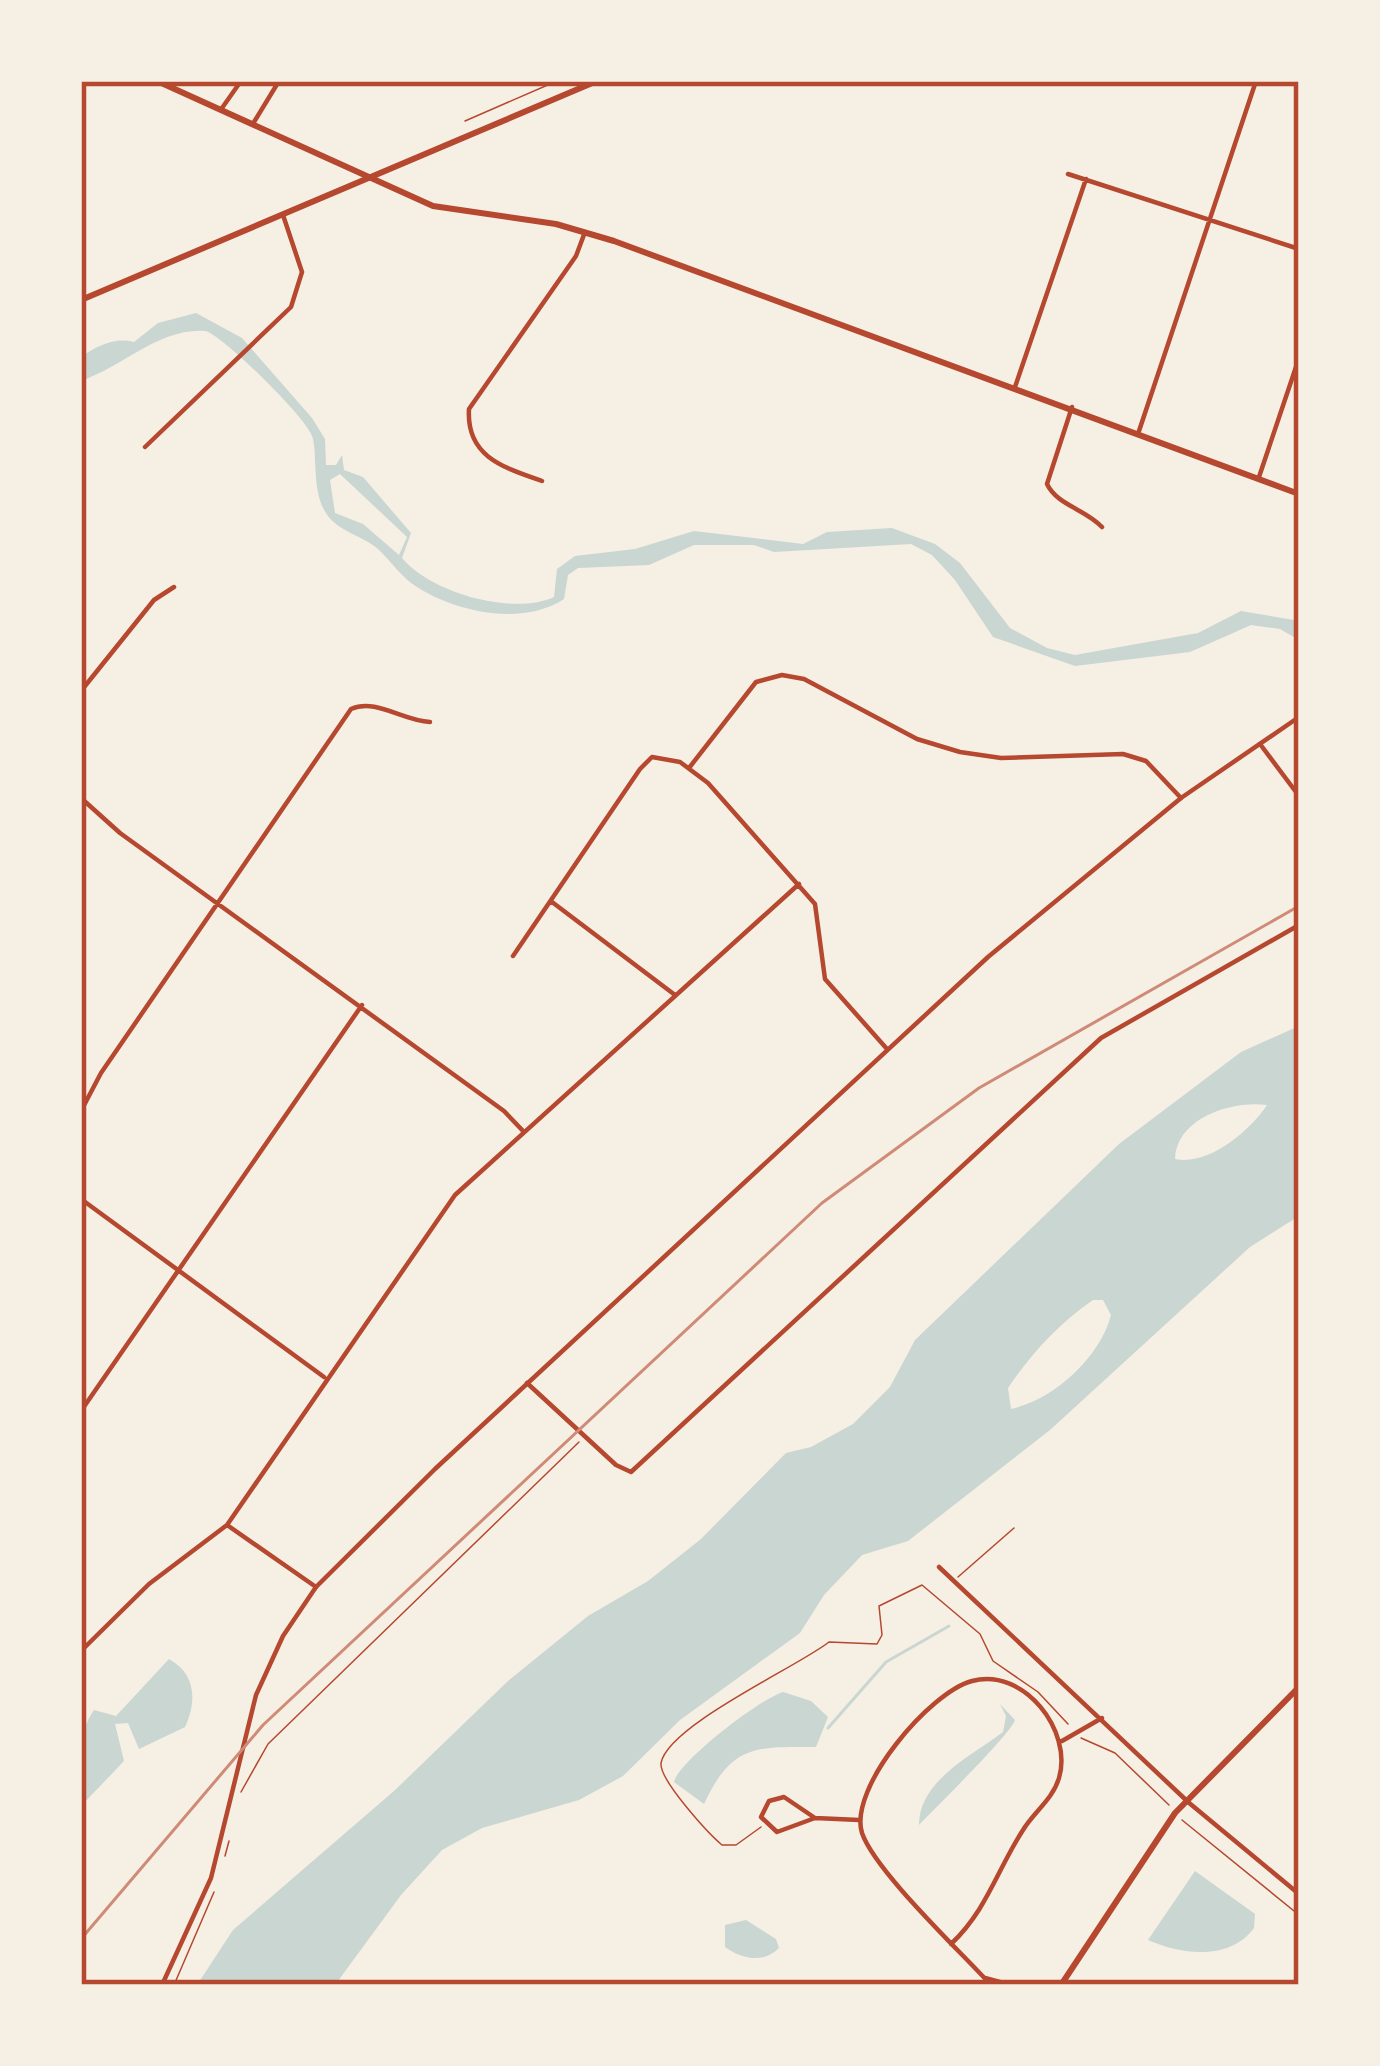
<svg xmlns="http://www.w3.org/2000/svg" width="1380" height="2066" font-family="'Noto Serif',serif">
	<rect width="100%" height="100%" fill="#f6efe4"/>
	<path fill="#c9d6d2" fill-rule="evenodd" d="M196,313l46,25 70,80 13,21 1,26h10l6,-10 2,15 19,7 48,56 -9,25c29,35 111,58 152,39l3,-28 18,-13 60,-7 59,-18 109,13 24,-12 65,-4 43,16 25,19 50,65 37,20 28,7 123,-22 43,-22 53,9 5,20 -19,-11 -29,-4 -61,27 -115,14 -82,-29 -38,-57 -23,-25 -21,-11 -137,8 -20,-7h-60l-45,20 -71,3 -10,7 -4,24c-41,27 -106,14 -147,-12 -15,-9 -26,-26 -39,-38 -16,-14 -40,-17 -52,-36 -15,-22 -8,-62 -14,-77 -6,-19 -93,-104 -107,-105 -46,-3 -81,35 -124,50v-24c17,-12 35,-20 53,-15l24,-19zM340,474l67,63 -8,18 -36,-31 -28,-11 -5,-33z
		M1299,1026v190l-49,31 -200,183 -142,111 -46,14 -38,40 -24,38 -120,87 -57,56 -44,24 -97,28 -40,22 -41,45 -66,90h-138l36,-55 161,-139 114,-110 80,-65 60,-35 53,-42 85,-86 25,-6 42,-23 37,-37 25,-47 204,-196 122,-92zM1267,1105c-18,27 -59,61 -92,54 1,-41 57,-59 92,-54zM1093,1300h10l8,15c-11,43 -58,85 -100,94l-3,-21c23,-34 51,-65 85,-88z
		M169,1659c27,15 28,42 16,68l-46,22 -11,-26 -13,1 9,37 -43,45c0,-32 -6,-70 13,-96l22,6z
		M783,1692l28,9 17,16 -12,30c-61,0 -84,-3 -112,57l-30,-22c5,-21 86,-83 109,-90z
		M1000,1704l15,16c-4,14 -80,88 -96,105 0,-45 54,-70 84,-93l3,-16z
		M1195,1871l60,43 -1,14c-24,33 -72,27 -106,12z
		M746,1920l30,19 3,9c-16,16 -37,11 -54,-1v-22z"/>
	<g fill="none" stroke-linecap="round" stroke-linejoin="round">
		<path stroke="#c9d6d2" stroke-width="3" d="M828,1728l58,-66 63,-36"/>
		<path stroke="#b5482f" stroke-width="1.5" d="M465,121l92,-40
			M1081,1738l34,15 54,52
			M241,1792l27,-48 311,-302
			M1182,1820l117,95
			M761,1827l-25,18h-14c-13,-11 -63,-65 -61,-82 7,-38 138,-97 168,-121l48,2 5,-9 -3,-29 43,-21 58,49 13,27 45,31 30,32
			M225,1856l4,-15
			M174,1985l40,-93"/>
		<path stroke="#b5482f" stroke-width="1.5" d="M958,1577l56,-49"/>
		<path stroke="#b5482f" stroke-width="4.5" d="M222,108l19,-27
			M254,122l25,-41
			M1068,174l231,75
			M1015,387l71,-208
			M1072,407l-25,77c10,21 38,25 55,43
			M1139,431l117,-350
			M145,447l146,-140 11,-35 -19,-57
			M1259,477l40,-119
			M542,481c-40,-14 -76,-25 -73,-72l107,-153 9,-24
			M81,691l73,-91 20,-13
			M1260,744l39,52
			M689,768l67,-86 26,-7 22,4 113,60 43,13 41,6 122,-4 23,7 35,37
			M81,798l39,35 384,278 20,21
			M552,902l123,93
			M513,956l127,-187 12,-12 28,5 28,21 107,121 10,75 62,70
			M81,1111l20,-38 250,-364c25,-11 52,12 79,13
			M81,1199l243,178
			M527,1383l89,82 15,7 470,-434 198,-113
			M81,1411l281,-406
			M227,1525l89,62
			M939,1567l247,233
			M81,1651l68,-67 78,-59 228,-330 344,-311
			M1062,1741l40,-23
			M815,1818l-38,14 -16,-15 8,-16 15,-4 31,21 44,2
			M951,1944c36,-34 46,-74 72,-114 11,-18 30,-31 36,-52 14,-47 -35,-111 -87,-97 -42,11 -124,107 -110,152 13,38 98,118 129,152
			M985,1978l26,7"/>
		<path stroke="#b5482f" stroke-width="4.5" d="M1188,1802l111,92
			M162,1985l49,-107 45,-183 27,-59 33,-49 119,-118 553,-512 193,-159 118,-81"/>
		<path stroke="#b5482f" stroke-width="6" d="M157,81l276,125 123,18 58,17 685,253
			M1061,1985l114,-172 124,-126"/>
		<path stroke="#b5482f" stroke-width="6" d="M81,300l516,-219"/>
		<path stroke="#cf8b77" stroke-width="3" d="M81,1939l182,-214 559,-522 157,-115 320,-182"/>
	</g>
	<rect width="1380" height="2066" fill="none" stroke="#f6efe4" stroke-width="168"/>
	<rect x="84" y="84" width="1212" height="1898" fill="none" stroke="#b5482f" stroke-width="4.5"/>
</svg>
